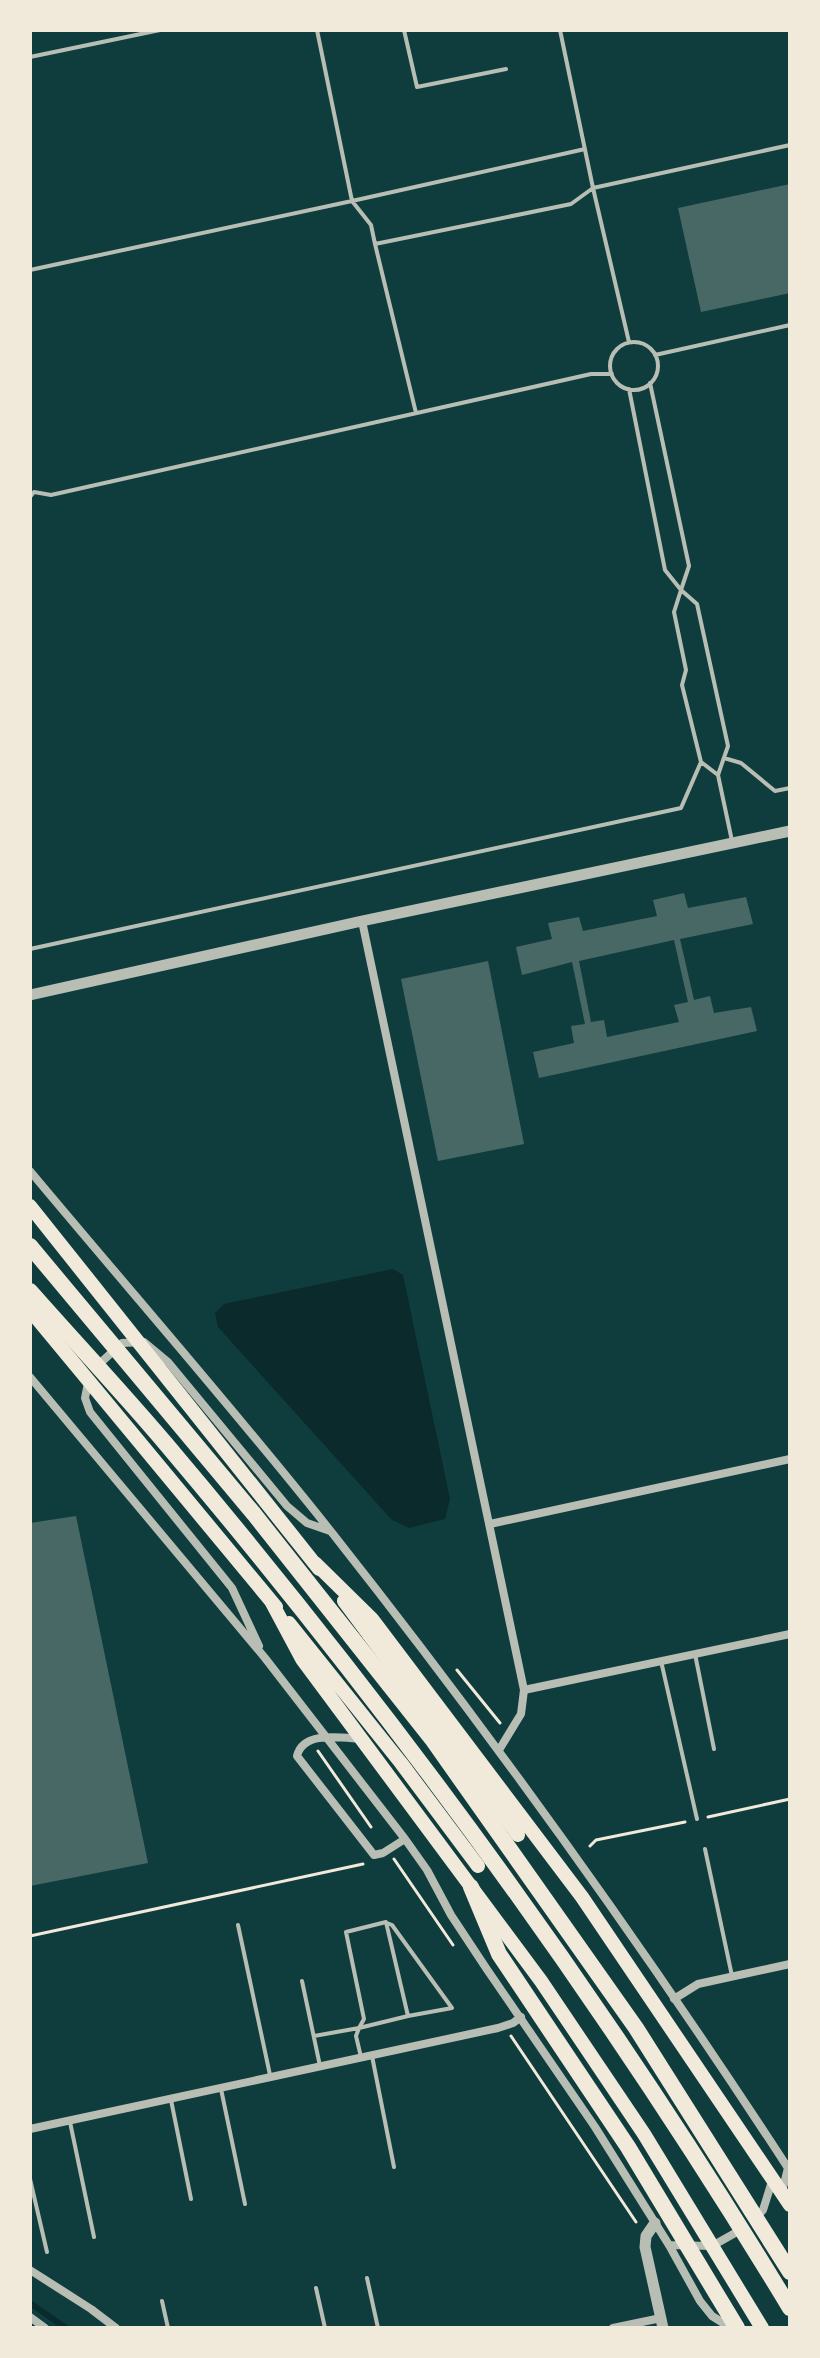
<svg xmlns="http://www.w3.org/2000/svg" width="820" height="2358" font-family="Karla,sans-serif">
	<rect width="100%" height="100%" fill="#0f3d3e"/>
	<path fill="#0a2a2b" d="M393,1269l10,6 47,224 -5,20 -36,9 -17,-8 -174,-193 -3,-14 9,-9z"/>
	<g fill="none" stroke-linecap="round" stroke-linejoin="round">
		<path stroke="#0a2a2b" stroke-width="6" d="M30,2303l36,25"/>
	</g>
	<path fill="#486865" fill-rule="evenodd" d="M790,184v109l-89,19 -23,-104z
		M684,893l4,15 58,-11 7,27 -73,15 14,61 16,-4 4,17 37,-6 6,24 -218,47 -6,-26 41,-9 -3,-17 14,-2 -13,-62 -50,13 -6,-28 36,-8 -4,-16 31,-6 4,14 74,-15 -4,-16zM674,940l14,62 -14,3 5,17 -72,15 -3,-17 -13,2 -12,-61z
		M488,961l36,183 -86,17 -37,-182z
		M76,1516l72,347 -118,23v-363z"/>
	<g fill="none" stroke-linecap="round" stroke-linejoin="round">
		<path stroke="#f1e9da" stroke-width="3" d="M457,1670l43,53
			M318,1751l53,76
			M708,1817l82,-18
			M590,1846l6,-6 89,-18
			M394,1859l59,86
			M30,1936l333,-72
			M511,2036l125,186"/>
		<path stroke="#b8beb3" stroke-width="4" d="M317,30l35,171 233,-52
			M404,30l13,57 89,-18
			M560,30l33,158 36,154
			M30,57l130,-27
			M375,244l41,169
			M30,270l322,-69 19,24 4,19 196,-40 22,-16 197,-43
			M610 366a24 24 0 1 1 48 0a24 24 0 1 1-48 0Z
			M655,355l135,-30
			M650,383l39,183 -8,24 16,14 31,142 -10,29 14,66
			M629,389l36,181 16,20 -7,22 12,58 -4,15 19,77 17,13
			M30,497l4,-5 17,3 540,-121h21
			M724,758l17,5 34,28 15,-3
			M30,949l651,-141 20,-46
			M695,1654l19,95
			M661,1661l36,158
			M705,1849l27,127
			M387,1923l5,2 60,83 -44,8
			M238,1925l32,150
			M302,1981l18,85
			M314,2036l45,-8 5,-9 -18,-87 40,-10 22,94 -49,12 -3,8 5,21
			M372,2056l22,111
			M221,2089l24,115
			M171,2100l20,99
			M70,2122l24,115
			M30,2179l17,73
			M367,2278l11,50
			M316,2288l9,40
			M162,2301l6,27"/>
		<path stroke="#b8beb3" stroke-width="8" d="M362,921l162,769 -3,24 -22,36
			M30,1171c101,121 205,239 303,363 161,204 313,416 455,634l-6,24
			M96,1367l26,-24 22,-1 24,20 119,144 20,17 23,8
			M30,1377l235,281 140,181 22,31 24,45 35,53 109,159 74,118 31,56 12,15 19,12
			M89,1378l-4,20 5,14 142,176 27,58
			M490,1524l300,-65
			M524,1690l266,-56
			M363,1739c-21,-1 -60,-9 -66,17l77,99 9,-2 22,-14
			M674,1999l24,-15 92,-20
			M30,2129l468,-101 15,-5 8,-6
			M754,2220l9,-10 10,-32
			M669,2245l43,1 32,-18
			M30,2270l61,39 25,19
			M30,2317l15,11
			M613,2328l48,-10"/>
		<path stroke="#b8beb3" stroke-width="11" d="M30,995l332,-74 428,-90
			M655,2223l-9,13 -1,11 18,81"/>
		<path stroke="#f1e9da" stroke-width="14" d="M30,1206l289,363
			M30,1310l246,297
			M315,1563l57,56 210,278 208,308
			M271,1601l31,58 239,322 103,153 118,194
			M344,1601l174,234
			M289,1623l112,140 77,103"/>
		<path stroke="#f1e9da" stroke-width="16" d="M30,1246l224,268 178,225 204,289 154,244
			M30,1291c45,51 92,101 136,153 230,272 440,560 624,864
			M471,1887l28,67 129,193 109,181"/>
	</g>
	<rect width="820" height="2358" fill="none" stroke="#f1e9da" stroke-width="64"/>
</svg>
